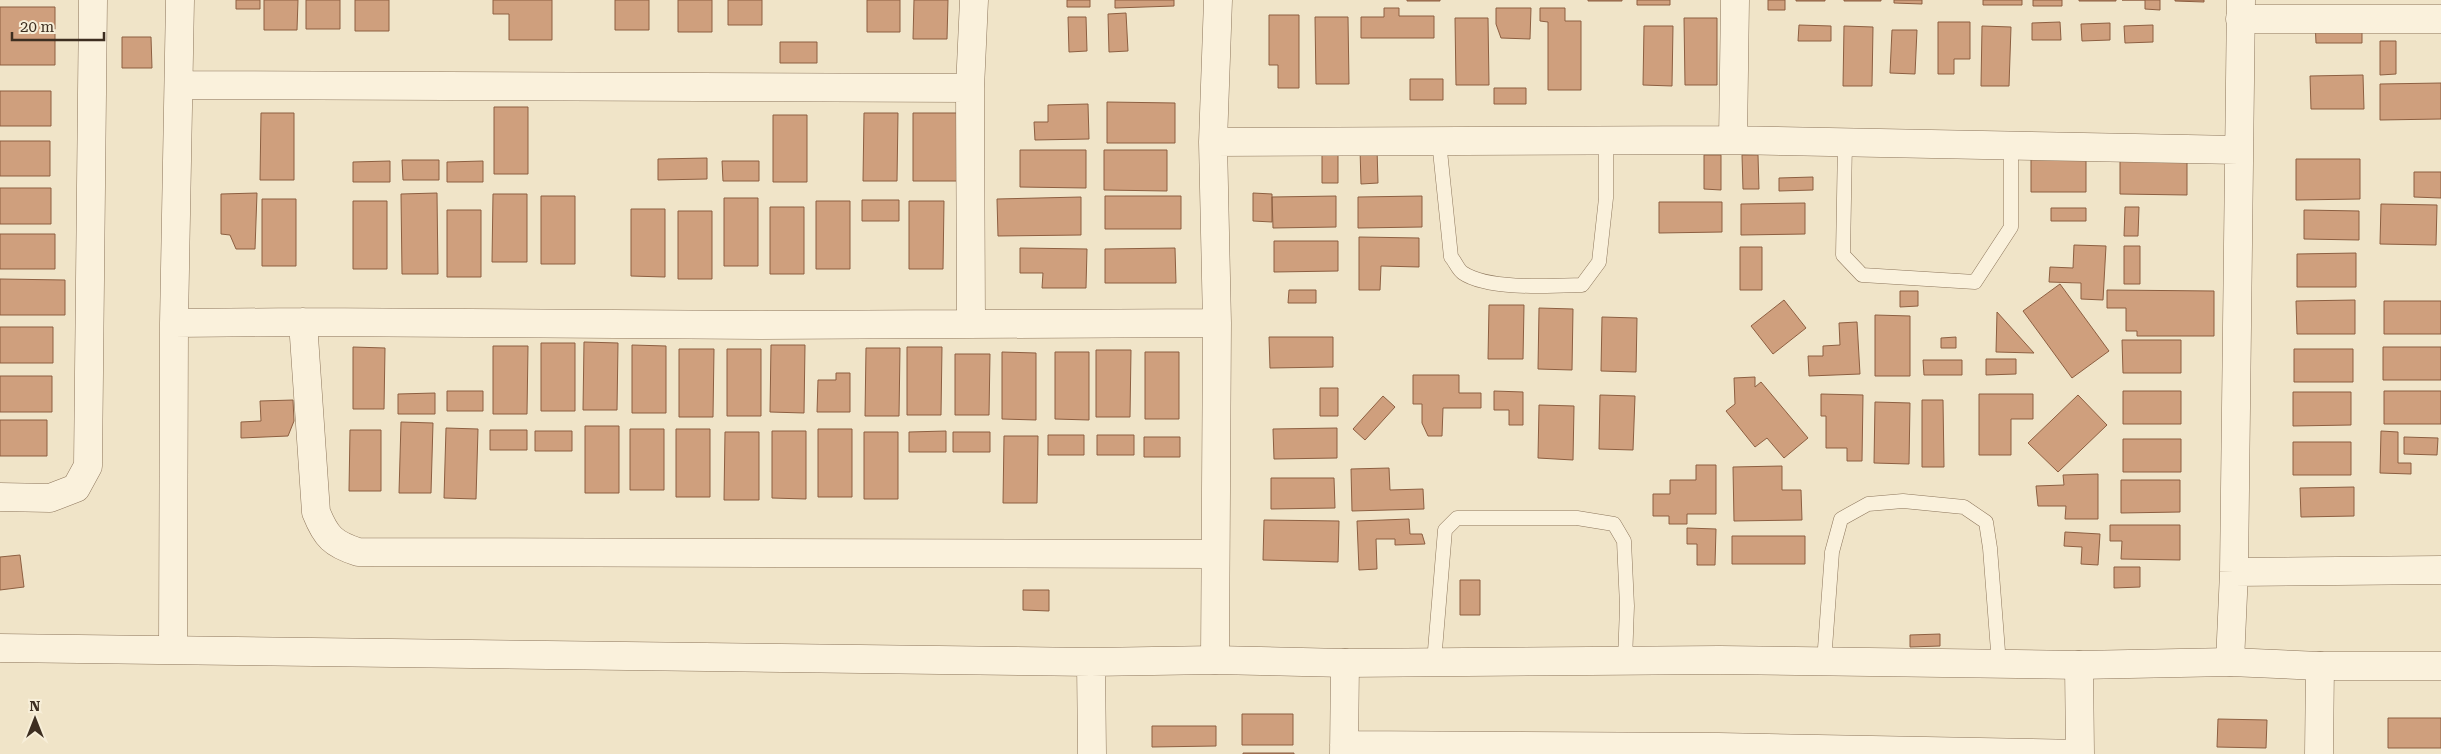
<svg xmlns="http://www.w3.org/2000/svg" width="2441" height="754" font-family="'Roboto Serif',serif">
	<rect width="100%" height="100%" fill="#f0e4c8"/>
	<path fill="#cf9f7d" stroke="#8d5f41" d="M236,0h24v9h-24z
		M264,0h34l-1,30h-33z
		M306,0h34v29h-34z
		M355,0h34v31h-34z
		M493,0h59v40h-43v-26h-16z
		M615,0h34v30h-34z
		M678,0h34v32h-34z
		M728,0h34v25h-34z
		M867,0h33v32h-33z
		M914,0h34l-1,39h-34z
		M1067,0h23v7h-23z
		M1115,0h59v6l-59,2z
		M1407,0h33v1h-33z
		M1588,0h34v1h-34z
		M1637,0h33v5h-33z
		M1768,0h17v10h-17z
		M1796,0h29v1h-29z
		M1881,0v1h-37v-1z
		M1894,0h28v4l-28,-1z
		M1983,0h39v5h-39z
		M2033,0h29v6h-29z
		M2079,0h37v1h-37z
		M2122,0h38v10l-15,-1v-9z
		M2175,0h29v2l-29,-1z
		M0,7h55v58h-55z
		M1384,8h15v8h35v22h-73v-21h23z
		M1496,8h35l-1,31 -29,-1 -5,-14z
		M1540,8h25v13h16v69h-33v-68l-8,-1z
		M1126,13l2,38 -19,1 -1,-38z
		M1269,15h30v73h-21v-23h-9z
		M1068,17h18l1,34 -18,1z
		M1315,17h33l1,67h-33z
		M1455,18h33l1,67h-33z
		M1684,18h33v67h-32z
		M2315,21h47v22h-46z
		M1938,22h32v37h-16v15h-16z
		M2060,22l1,18h-29v-17z
		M2110,23v17l-28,1 -1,-17z
		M1799,25l32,1v15h-33z
		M2153,25v17l-28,1 -1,-17z
		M1644,26h29l-1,60 -29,-1z
		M1844,26l29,1 -1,59h-29z
		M1982,26l29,1 -2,59h-28z
		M1892,30h25l-2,44 -25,-1z
		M122,37h29l1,31h-30z
		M2380,41h16v33l-16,1z
		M780,42h37v21h-37z
		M2363,75l1,34h-53l-1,-33z
		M1410,79h33v21h-33z
		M2441,83v36l-61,1v-36z
		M1494,88h32v16h-32z
		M0,91h51v35h-51z
		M1107,102l68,1v40h-68z
		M1088,104l1,35 -54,1 -1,-18h14v-17z
		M494,107h34v67h-34z
		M261,113h33v67h-34z
		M864,113h34l-1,68h-34z
		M913,113h46v68h-46z
		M773,115h34v67h-34z
		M0,141h50v35h-50z
		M1322,148h16v35h-16z
		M1360,149h17l1,34 -17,1z
		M1020,150h66v38l-66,-1z
		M1104,150h63v41l-63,-1z
		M1704,155h17v35l-17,-1z
		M1742,155h16l1,34h-16z
		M2031,156h55v36h-55z
		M707,158v21l-49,1v-21z
		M2120,158l67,1v36l-67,-1z
		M2296,159h64v40l-64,1z
		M402,160h37v20h-36z
		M390,161v21h-37v-20z
		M483,161v21h-36v-20z
		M722,161h37v20h-36z
		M2414,172h27v26l-27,-1z
		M1813,177v13l-34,1v-13z
		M0,188h51v36h-51z
		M257,193l-2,56h-19l-6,-14 -9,-1v-40z
		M437,193l1,81h-36l-1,-80z
		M1253,193l19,1v28l-19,-1z
		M493,194h34v68h-35z
		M541,196h34v68h-34z
		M1105,196h76v33h-76z
		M1336,196v31l-63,1 -1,-31z
		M1422,196v31l-64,1v-31z
		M1081,197v38l-83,1 -1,-37z
		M724,198h34v68h-34z
		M262,199h34v67h-34z
		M862,200h37v21h-37z
		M353,201h34v68h-34z
		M816,201h34v68h-34z
		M909,201h35l-1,68h-34z
		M1659,202h63v30l-63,1z
		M1805,203v31l-64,1v-31z
		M2381,204l56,1 -1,40 -56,-1z
		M770,207h34v67h-34z
		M2125,207h14l-1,29h-14z
		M2051,208h35v13h-35z
		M631,209h34v68l-34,-1z
		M447,210h34v67h-34z
		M2304,210l55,1v29l-55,-1z
		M678,211h34v68h-34z
		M0,234h55v35h-55z
		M1359,237l60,1v29l-38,-1 -1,24h-21z
		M1274,241h64v30l-64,1z
		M2074,245l32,1 -3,54 -22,-1v-16l-32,-1 1,-15 23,1z
		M2124,246h16v38h-16z
		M1740,247h22v43h-22z
		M1020,248l67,1 -1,39h-44l1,-15h-23z
		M1175,248l1,35h-71v-34z
		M2356,253v34h-59v-33z
		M0,279l65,1v35h-65z
		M2060,284l49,67 -37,27 -49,-67z
		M1289,290h27v13h-28z
		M2107,290l107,1v45h-77v-5h-11v-23h-19z
		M1900,291h18v15l-18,1z
		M1784,300l22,28 -33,26 -22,-28z
		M2355,300v34h-58l-1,-33z
		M2384,301h57v33h-57z
		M1489,305h35l-1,54h-35z
		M1539,308l34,1 -1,61 -34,-1z
		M1997,312l37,41 -38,-1z
		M1875,315l35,1v60h-35z
		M1602,317l35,1 -1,54 -35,-1z
		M1857,322l3,52 -51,2 -1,-20h15v-10l17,-1 -1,-22z
		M0,327h53v36h-53z
		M1269,337h64v30l-63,1z
		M1956,337v11h-15v-10z
		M2122,340h59v33h-58z
		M584,342l34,1 -1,67h-34z
		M541,343h34v68h-34z
		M632,345l34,1v67h-34z
		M771,345h34l-1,68 -34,-1z
		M493,346h35l-1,68h-34z
		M353,347l32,1 -1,61h-31z
		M907,347h35l-1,68h-34z
		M2383,347h58v33h-58z
		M866,348h34l-1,68h-34z
		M679,349h35l-1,68h-34z
		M727,349h34v67h-34z
		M2294,349h59v33h-59z
		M1096,350h35l-1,67h-34z
		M1002,352l34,1v67l-34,-1z
		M1055,352h34v68l-34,-1z
		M1145,352h34v67h-34z
		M955,354h35l-1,61h-34z
		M1986,359h30v15l-30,1z
		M1923,360h39v15h-38z
		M836,373h14v39h-33l1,-32h18z
		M1413,375h46v18h22v15h-38l-1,28h-14l-6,-13v-19h-9z
		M0,376h52v36h-52z
		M1755,377v10l6,-5 47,56 -24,20 -17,-20 -12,9 -29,-36 9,-7 -1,-26z
		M1320,388h18v28h-18z
		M447,391h36v20h-36z
		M1494,391l29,1v33h-14v-15h-15z
		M2123,391h58v33h-58z
		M2384,391h57v33h-57z
		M2293,392h58v33l-58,1z
		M435,393v21h-37v-20z
		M1821,394l42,1 -1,66h-15v-13h-21v-32h-5z
		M1979,394h54v25h-22v36h-32z
		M1600,395l35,1 -2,54 -34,-1z
		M2078,395l29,30 -49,47 -30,-29z
		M1383,396l12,11 -30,33 -12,-11z
		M293,400l1,21 -6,15 -47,2v-16l20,-1 -1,-20z
		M1922,400h21l1,67h-22z
		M1875,402l35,1 -1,61 -35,-1z
		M1539,405l35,1 -1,54 -35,-2z
		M0,420h47v36h-47z
		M401,422l32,1 -2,70h-32z
		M585,426h34v67h-34z
		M446,428l32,1 -2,70 -32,-1z
		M1337,428v30l-63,1 -1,-30z
		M630,429h34v61h-34z
		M676,429h34v68h-34z
		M818,429h34v68h-34z
		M350,430h31v61h-32z
		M490,430h37v20h-37z
		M535,431h37v20h-37z
		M772,431h34v68l-34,-1z
		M946,431v21h-37v-20z
		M2381,431l17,1v31h13v11l-31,-1z
		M725,432h34v68h-35z
		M864,432h34v67h-34z
		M953,432h37v20h-37z
		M1048,435h36v20h-36z
		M1097,435h37v20h-37z
		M1004,436h34l-1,67h-34z
		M1144,437h36v20h-36z
		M2404,437l34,1 -1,17 -33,-1z
		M2123,439h58v33h-58z
		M2293,442h58v33h-58z
		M1696,465h20v49h-29v10h-18v-8h-16v-22h17v-14h26z
		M1782,466v24h19l1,30 -68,1 -1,-54z
		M1389,468l1,22 33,-1 1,20 -72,2 -1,-42z
		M2098,474v45h-33l1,-13h-28l-2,-20 28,-1 -1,-10z
		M1271,478h63l1,30 -64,1z
		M2121,480h59v32l-59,1z
		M2354,487v29l-53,1 -1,-29z
		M1409,519l1,15h12l3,10 -30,1v-6h-19l1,30 -18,1 -2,-49z
		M1264,520l75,1 -1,41 -75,-2z
		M2110,525h70v35l-59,-1 1,-18h-12z
		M1687,528l29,1 -1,36h-18v-21h-10z
		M2065,532l35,2 -2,31 -17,-1 1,-17 -18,-1z
		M1732,536h73v28h-73z
		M20,555l4,32 -24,3v-33z
		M2114,567h26v20l-26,1z
		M1460,580h20v35h-20z
		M1023,590h26v21l-26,-1z
		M1940,634v12l-30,1v-12z
		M1242,714h51v31h-51z
		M2388,718h53v30h-53z
		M2218,719l49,1 -1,28 -49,-1z
		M1152,726h64v20l-64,1z
		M1243,753h51v1h-51z"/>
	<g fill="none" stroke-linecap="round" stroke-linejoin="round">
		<g stroke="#8d765c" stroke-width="15">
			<path id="service" d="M1439,141l12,116c4,4 7,13 12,16 25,17 89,13 119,12l17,-23 7,-64v-57
				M1845,142l-2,113 19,20 113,7 36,-55v-81
				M1434,662l11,-132 12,-12h120l37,6 10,17 3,65 -2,55
				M1824,662l8,-110 9,-33 27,-15 35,-3 61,6 22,15 4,26 9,116"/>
		</g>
		<g stroke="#8d765c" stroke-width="29">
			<path id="minor" d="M2240,19h201
				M179,85l791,3 4,-88
				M970,88l1,236
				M1733,140l2,-140
				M1213,142l520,-2 505,10
				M303,322l13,190c10,25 17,32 42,40l856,2
				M174,323l129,-1 457,3 457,-2
				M0,497l50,1 26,-10 12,-22 5,-466
				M2234,572l207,-2
				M173,649l1,-326 6,-323
				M1215,660l2,-337 -4,-181 5,-142
				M2230,662l4,-90 7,-572
				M2079,665l1,89
				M1344,745l375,2 361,7
				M1344,754l1,-91
				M2319,754l1,-88"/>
		</g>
		<g stroke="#8d765c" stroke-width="29">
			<path id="tertiary" d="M0,648l1091,14 124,-2 130,3 375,-3 359,5 151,-3 90,4h121
				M1091,662l1,92"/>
		</g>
		<use href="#service" stroke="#faf1dc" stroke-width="14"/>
		<use href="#minor" stroke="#faf1dc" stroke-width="28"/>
		<use href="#tertiary" stroke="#faf1dc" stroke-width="28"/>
	</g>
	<g transform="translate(35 719)" stroke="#f7eed8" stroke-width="4" paint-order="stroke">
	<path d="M0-4L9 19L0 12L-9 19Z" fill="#3d2e20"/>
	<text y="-8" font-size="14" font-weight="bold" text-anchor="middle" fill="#3d2e20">N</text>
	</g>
	<path d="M12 32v8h92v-8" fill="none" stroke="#3d2e20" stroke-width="2.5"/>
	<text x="20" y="32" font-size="15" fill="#3d2e20" stroke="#f7eed8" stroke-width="4" paint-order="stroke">20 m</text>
</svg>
